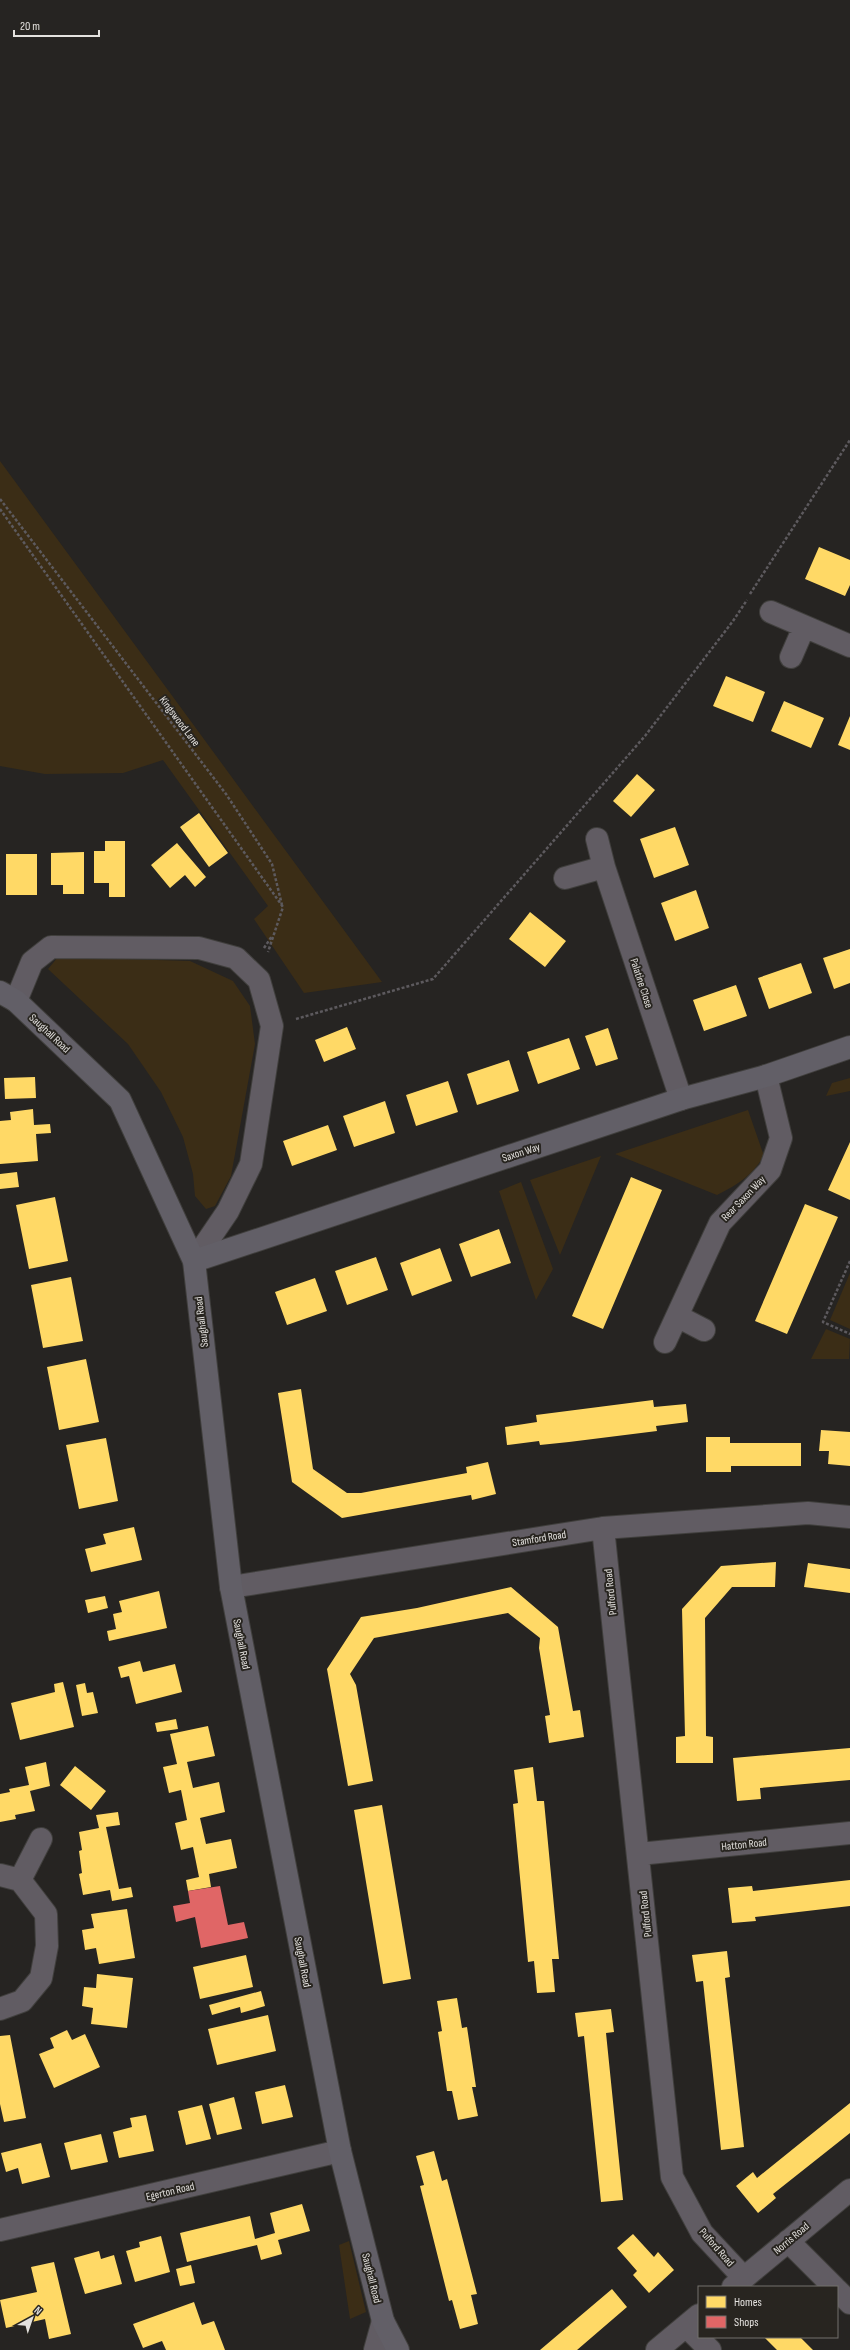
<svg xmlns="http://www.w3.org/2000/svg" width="850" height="2350" font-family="'Sofia Sans Condensed',sans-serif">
	<rect width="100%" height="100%" fill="#262422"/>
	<path fill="#3b2d16" d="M0,461l382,521 -78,11 -50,-74 14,-13 -105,-146 -40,13 -78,1 -45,-8z
		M58,957l132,4 43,20 17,25 5,38 -24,132 -16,30 -9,3 -11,-13 -2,-22 -10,-37 -22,-45 -33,-48 -80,-75z
		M850,1078v13l-24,5 6,-13z
		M748,1110l16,46c-14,21 -25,28 -47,39l-102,-41z
		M601,1156l-41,99 -30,-75z
		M521,1182l32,87 -17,31 -37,-109z
		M850,1273v56l-20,-9z
		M826,1329l24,10 -1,20h-38z
		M349,2241l17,71 -16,7 -11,-74z"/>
	<path fill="#ffd966" d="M819,547l31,13v25l-5,11 -40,-17z
		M726,676l39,16 -12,30 -40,-16z
		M784,701l40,17 -13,30 -40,-17z
		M850,716v34l-12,-5z
		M637,774l18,16 -24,27 -18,-16z
		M199,813l29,40 -19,14 -29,-40z
		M675,827l14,38 -35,13 -14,-39z
		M105,841h20v56h-16v-14h-15v-32h11z
		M177,843l29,34 -11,10 -10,-12 -15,13 -19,-23z
		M84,852v42h-21v-9h-12v-32z
		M6,854h31v41h-31z
		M696,890l13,38 -34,13 -14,-38z
		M530,912l36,29 -21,26 -36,-28z
		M850,949v34l-16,6 -11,-31z
		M801,963l11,30 -43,16 -11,-31z
		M736,985l11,31 -43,15 -11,-31z
		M347,1027l9,22 -32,13 -9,-22z
		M608,1028l10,31 -22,7 -11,-30z
		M569,1038l11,31 -42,15 -11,-32z
		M509,1060l10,31 -42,14 -10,-31z
		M35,1077l1,21 -31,1 -1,-21z
		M448,1081l10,31 -42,14 -10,-31z
		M385,1101l10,32 -41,14 -11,-31z
		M33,1109l1,16 16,-1 1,9 -15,1 2,27 -38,3v-43l11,-1 -1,-8z
		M328,1125l9,25 -45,16 -9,-25z
		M850,1142v58l-22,-10z
		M17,1172l2,15 -19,2v-15z
		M631,1177l31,13 -59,139 -31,-13z
		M55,1197l13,64 -39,8 -13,-64z
		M805,1204l33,13 -51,117 -32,-13z
		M499,1229l12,34 -40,14 -12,-33z
		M440,1248l12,33 -40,15 -12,-33z
		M376,1257l12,33 -41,15 -12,-34z
		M71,1277l12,64 -40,7 -12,-63z
		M315,1278l12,33 -40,14 -12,-33z
		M86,1359l13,63 -40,8 -12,-63z
		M301,1389l12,80 34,24h14l106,-20 -1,-6 22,-5 8,32 -24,6 -1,-5 -129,23 -50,-36 -14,-89z
		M653,1400l1,7 32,-3 2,18 -32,4 1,5 -88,11 -29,3 -1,-4 -32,4 -2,-18 32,-5 -1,-7z
		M821,1430l29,2v34l-22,-2 1,-13h-10z
		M706,1437h24v6h71v23h-70v6h-25z
		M106,1438l12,63 -39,8 -13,-64z
		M134,1527l8,33 -51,12 -6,-23 21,-5 -3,-10z
		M776,1562l-1,25h-43l-27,31 1,118 7,1v26h-37v-26l9,-1 -3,-127 39,-43z
		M808,1563l42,6v24l-46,-6z
		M511,1587l47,40 15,84 7,-1 4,27 -35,6 -4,-27 5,-1 -11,-67 1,-10 -32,-25 -134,25 -24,36 6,11 17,96 -25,5 -21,-117 34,-52 56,-9z
		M159,1591l8,37 -58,13 -2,-10 9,-2 -3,-15 9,-2 -3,-11z
		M105,1596l3,12 -20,5 -3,-13z
		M140,1661l3,11 32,-8 7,28 -46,12 -7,-28 -8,2 -3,-11z
		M63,1682l11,45 -54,13 -9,-37 44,-11 -1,-8z
		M85,1683l2,10 6,-1 5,21 -16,3 -6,-31z
		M176,1719l2,10 -21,3 -2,-9z
		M208,1726l7,30 -28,6 6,26 26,-6 6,30 -25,6 6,26 25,-5 6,29 -28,6 2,13 -23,4 -2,-11 13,-3 -6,-30 -12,3 -6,-27 12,-3 -6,-30 -12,3 -6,-26 14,-3 -7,-30z
		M850,1748v32l-90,8 1,11 -24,2 -4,-43z
		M46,1762l4,24 -20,5 5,20 -20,4 1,4 -16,3v-28l10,-2 -1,-3 20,-4 -4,-18z
		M75,1766l31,25 -15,19 -31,-25z
		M533,1767l4,34h7l15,158h-7l3,33 -18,1 -3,-32 -6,1 -15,-158 5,-1 -4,-33z
		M382,1805l29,174 -28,5 -29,-174z
		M118,1812l2,13 -14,2 4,19 9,43 12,-2 2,10 -21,4 -2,-11 -27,5 -4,-21 3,-1 -3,-22 3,-1 -3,-18 20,-4 -3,-13z
		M850,1880v26l-95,11 1,4 -24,2 -4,-35 24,-2 1,5z
		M127,1909l8,49 -36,6 -3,-16 -11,2 -3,-20 12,-2 -3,-14z
		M727,1951l3,26 -5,1 19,169 -23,3 -18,-169 -7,1 -4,-27z
		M246,1955l7,32 -53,12 -7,-32z
		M97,1974l36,4 -6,50 -36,-4 2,-16 -11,-2 2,-19 12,1z
		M261,1991l4,15 -24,7 -1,-6 -28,8 -3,-10z
		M457,1998l5,30 5,-1 9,60h-4l6,29 -20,4 -6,-29h-5l-9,-59 4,-1 -5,-30z
		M611,2009l3,23 -8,1 17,167 -22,2 -17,-166 -6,1 -3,-24z
		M268,2015l8,36 -59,14 -9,-36z
		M67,2030l5,10 13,-6 15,33 -46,21 -15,-34 15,-6 -4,-10z
		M10,2035l16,83 -22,4 -4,-18v-68z
		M285,2085l8,32 -31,7 -7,-32z
		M234,2097l8,32 -25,6 -8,-31z
		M850,2103v30l-77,61 3,4 -18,15 -22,-27 17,-14 4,6z
		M202,2105l9,34 -25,6 -8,-34z
		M146,2115l8,36 -35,7 -6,-26 19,-5 -2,-9z
		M101,2134l7,28 -37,8 -7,-27z
		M41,2143l9,34 -28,7 -4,-16 -12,4 -5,-19z
		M434,2151l8,30 5,-2 30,115 -6,1 7,29 -18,5 -8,-29 -3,1 -29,-115 4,-1 -8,-29z
		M302,2204l8,27 -32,9 4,14 -21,6 -4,-15 -70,17 -7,-29 70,-17 5,23 20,-6 -5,-20z
		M633,2234l21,23 4,-5 16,18 -25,23 -16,-18 4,-4 -20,-23z
		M161,2236l9,36 -35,10 -9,-31 14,-4 -1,-5z
		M99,2251l2,8 13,-4 8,29 -37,10 -11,-36z
		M54,2262l17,72 -22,5 -4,-20 -39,9 -6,-28 37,-8 -6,-25z
		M191,2265l4,18 -15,3 -4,-17z
		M612,2289l15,18 -50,43h-37z
		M194,2302l8,23 12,-4 11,29h-59l-4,-9 -19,7 -10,-24z
		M764,2337h36l13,13h-36z"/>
	<path fill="#e06666" d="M220,1886l8,39 16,-3 4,16 -47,10 -6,-31 -19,5 -3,-16 17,-3 -2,-12z"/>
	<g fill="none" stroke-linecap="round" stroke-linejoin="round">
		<g stroke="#403f3d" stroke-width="24">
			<path id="street" d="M771,612l79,34
				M791,657l13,-30
				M604,867l77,232
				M565,878l39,-11 -7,-28
				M16,1001l16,-39 19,-15 148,1 37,10 23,22 13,46 -21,138 -23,47 -34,50
				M677,1316l27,14
				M665,1342l55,-119 50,-53 11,-32 -15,-62
				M603,1528l69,649 30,56 42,45
				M231,1587l372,-59 205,-15 42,4
				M639,1854l211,-21
				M0,1875l20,5 26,34 1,32 -6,32 -19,23 -22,8
				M20,1880l21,-41
				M0,2230l340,-79
				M788,2241l46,46
				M733,2287l117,-97
				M837,2290l13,13
				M686,2326l24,24
				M375,2350l8,-29
				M657,2350l42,-35"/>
		</g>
		<g stroke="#403f3d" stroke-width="24">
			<path id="secondary" d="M0,992l16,9 104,99 74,161 37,326 109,564 43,170 15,29
				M194,1261l487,-162 85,-23 84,-29"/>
		</g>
		<path stroke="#5d5a5e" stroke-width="2.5" stroke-dasharray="3 2" stroke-linecap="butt" d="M0,499l226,295 46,70 10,41
			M0,509l283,398 -15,45
			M750,594l100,-154
			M264,948l8,-12
			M296,1019l137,-40 212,-243 88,-115 14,-21
			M850,1261l-27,61 27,12"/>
		<use href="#street" stroke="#615c63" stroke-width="22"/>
		<use href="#secondary" stroke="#625f67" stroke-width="22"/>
	</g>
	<g text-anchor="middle" stroke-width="4" stroke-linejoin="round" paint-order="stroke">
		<g font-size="11" fill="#e4e2df" stroke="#282520">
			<text transform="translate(180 721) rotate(53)" y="4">Kingswood Lane</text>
			<text transform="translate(642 983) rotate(72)" y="4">Palatine Close</text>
			<text transform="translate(50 1033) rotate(43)" y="4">Saughall Road</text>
			<text transform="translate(521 1152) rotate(-18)" y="4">Saxon Way</text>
			<text transform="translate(743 1198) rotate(-46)" y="4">Rear Saxon Way</text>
			<text transform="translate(201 1322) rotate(-97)" y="4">Saughall Road</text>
			<text transform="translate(539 1538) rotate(-9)" y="4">Stamford Road</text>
			<text transform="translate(610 1592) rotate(-96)" y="4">Pulford Road</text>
			<text transform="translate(242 1644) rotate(79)" y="4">Saughall Road</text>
			<text transform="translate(744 1844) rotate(-6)" y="4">Hatton Road</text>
			<text transform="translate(645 1914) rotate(-96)" y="4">Pulford Road</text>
			<text transform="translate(303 1962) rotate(79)" y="4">Saughall Road</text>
			<text transform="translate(170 2191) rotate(-13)" y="4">Egerton Road</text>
			<text transform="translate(791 2238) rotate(-40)" y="4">Norris Road</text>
			<text transform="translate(717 2247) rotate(49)" y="4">Pulford Road</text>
			<text transform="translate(372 2278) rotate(76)" y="4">Saughall Road</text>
		</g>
	</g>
	<rect x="698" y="2286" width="140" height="52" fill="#282520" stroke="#73716c"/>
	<rect x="706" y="2296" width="20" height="12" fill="#ffd966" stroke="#73716c"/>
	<text x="734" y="2306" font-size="12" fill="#e4e2df">Homes</text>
	<rect x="706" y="2316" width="20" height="12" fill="#e06666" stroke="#73716c"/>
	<text x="734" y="2326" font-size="12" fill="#e4e2df">Shops</text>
	<g transform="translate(32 2318) rotate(40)" stroke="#282520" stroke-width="3" paint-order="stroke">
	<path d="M0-3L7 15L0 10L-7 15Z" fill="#e4e2df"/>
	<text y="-6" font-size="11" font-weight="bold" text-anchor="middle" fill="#e4e2df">N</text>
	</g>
	<path d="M14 30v6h85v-6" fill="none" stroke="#e4e2df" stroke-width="2"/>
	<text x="20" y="30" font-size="12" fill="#e4e2df" stroke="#282520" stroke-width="3" paint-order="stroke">20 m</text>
</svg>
